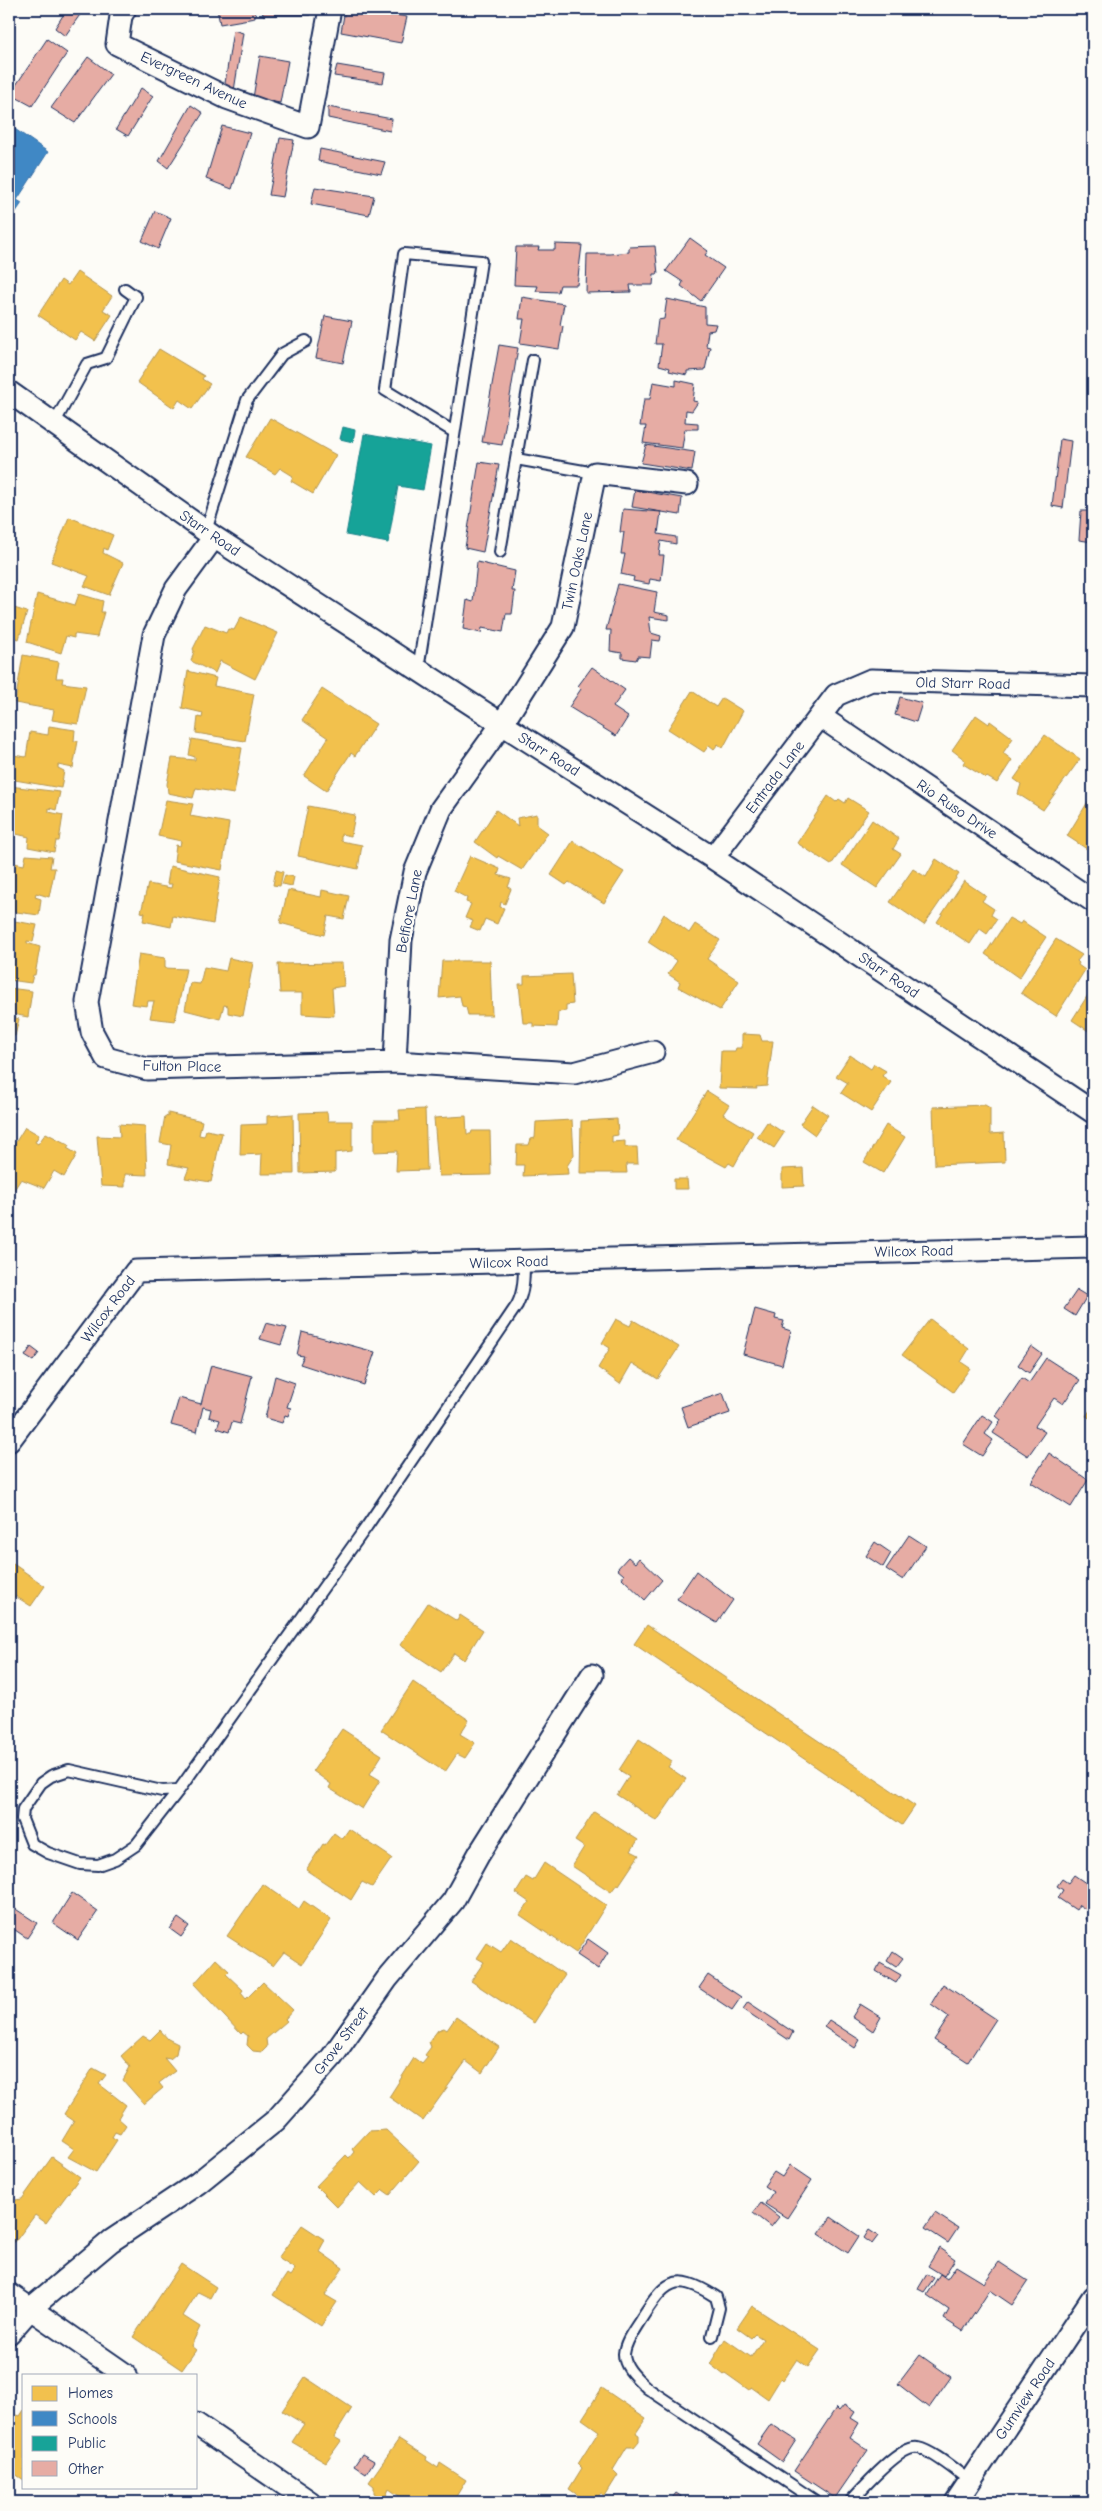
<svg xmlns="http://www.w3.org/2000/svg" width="1102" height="2511" font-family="'Comic Neue',sans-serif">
	<rect width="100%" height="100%" fill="#fdfcf7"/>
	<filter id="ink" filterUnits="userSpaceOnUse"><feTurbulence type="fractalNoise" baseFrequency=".02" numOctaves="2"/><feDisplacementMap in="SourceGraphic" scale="10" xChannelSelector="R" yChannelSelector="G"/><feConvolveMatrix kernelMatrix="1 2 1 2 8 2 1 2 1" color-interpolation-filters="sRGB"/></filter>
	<g filter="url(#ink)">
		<path fill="#f2c14e" stroke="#b29553" d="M77,272l35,24 -9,14 9,5 -17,26 -14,-9 -6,8 -37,-25 23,-35 7,5z
			M159,349l45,27 -2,3 8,5 -18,25 -13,-9 -5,8 -37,-26z
			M270,418l66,37 -23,39 -22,-13 2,-5 -13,-8 -5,6 -29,-17z
			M69,517l44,18 -6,15 -3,-2 -1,5 20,10 -14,32 -25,-9 5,-10 -38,-14z
			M37,594l38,11 4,-11 24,7 -2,11h3l-7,25 -23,-3v4l-8,-2 -5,17 -34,-11z
			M14,608l13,4 -8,27 -10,-3v-9z
			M241,617l37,16 -23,46 -35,-18 -5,12 -24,-12 3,-10 -1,-2 12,-24 21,8 2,-4 6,1z
			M23,655l36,7 -3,16h7l-1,5 24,3 -8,38 -26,-4 2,-10 -39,-7z
			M188,671l28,7 -2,8 40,8 -9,47 -49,-8 2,-16 4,1 1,-5 -21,-5z
			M322,689l54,35 -21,32 -4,-3 -25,38 -22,-15 24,-38 -26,-18z
			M692,691l24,16 6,-9 21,13 -20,37 -5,-4 -4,5 -5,-4 -5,7 -36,-23z
			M976,715l13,9 1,-3 23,17 -10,15 9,7 -15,23 -10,-6 -1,1 -23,-14 2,-4 -13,-10z
			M49,726l26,4 -1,11h4l-5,27 -15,-3v3l6,3 -3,17 -52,-9 4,-24 13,2 4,-25 18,3z
			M1045,735l35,24 -37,51 -25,-16 3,-10 -7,-5z
			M192,739l50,9 -8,46 -38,-6 -3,10 -25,-5 -1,-9 5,-26 23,2v-3l-6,-2z
			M9,786l51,6 -4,18 -7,-2v4l14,3 -4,26h-3l-2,11 -26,-5 1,-10 -17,-4 3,-24h-6z
			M828,796l8,6 3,-3 6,4 3,-5 21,13 -38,54 -34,-22z
			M166,800l27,4 -3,12 39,7 -7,47 -48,-9 2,-16 4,1 1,-5 -23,-5z
			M1089,800l4,3v50l-26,-17z
			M308,806l47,9 -4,21 -10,-2v7l21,4 -4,24 -60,-13z
			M496,810l22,16 -1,-8 20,-4v11l11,8 -26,37 -24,-14 -1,2 -22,-16z
			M872,820l27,19 -6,10 8,5 -24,34 -35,-23z
			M573,841l51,31 -20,31 -35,-21 -3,3 -15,-10z
			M26,855l26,2 -2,11h5l-6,29 -13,-4 -1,4 6,2 -2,16 -30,-4v-49l15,3z
			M470,856l30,13 -2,6 13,4 -3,8 3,2 -6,15 -4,-2 -1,5 4,1 -7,16 -12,-5 -5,12 -10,-4 3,-6 -8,-3 6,-14 -5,-2 1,-4 -13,-7z
			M936,859l23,15 -35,51 -34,-23 23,-33 13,8z
			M170,866l50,11 -7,47 -40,-8 -2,11 -28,-6 2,-8 -4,-1 7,-28 23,4 1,-4h-5z
			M276,870l7,2 -3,14 -7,-1z
			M285,875l9,2 -2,9 -10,-2z
			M964,881l22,15 -4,5 12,8 -3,6 6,4 -10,15 -7,-5 -10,15 -33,-22z
			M288,890l33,7 1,-7 27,6 -5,23 -16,-3 -4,19 -44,-12z
			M664,914l25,19 6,-9 25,16 -13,19 32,22 -19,29 -42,-23 2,-5 -12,-8 9,-13 -29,-19z
			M1009,918l11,6 2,-3 24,16 -27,41 -34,-24z
			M9,920l28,5 -4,17 -6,-1v2l13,4 -5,28h-2l-2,8 -22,-3z
			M1056,939l26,16 -5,6 2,2 -1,2 7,5 -29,46 -35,-23z
			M139,954l26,4v10l21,1 -11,52 -25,-3 4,-17h-6l-1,5 -16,-2z
			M229,958l24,5 -10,53 -15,-3v-7l-4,-1 -4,14 -35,-9 5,-27 10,1 4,-17 22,4z
			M442,961h48l2,54h-24l-2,-8 -4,-1 -2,-10 -21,2z
			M342,963l2,23 -12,2 2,28 -32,-2v-21h-22l-2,-29z
			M571,974l2,30 -7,1v6l-8,1 -1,15 -24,-1v-3h-10l-4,-39h5v-8z
			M1093,987v47l-21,-14z
			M9,988l23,3 -4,26 -16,-3 1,3 6,2 -4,17 -6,-1z
			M742,1034l18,1 2,6h11l-6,45 -11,1 1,2 -38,-1 2,-37h14l1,-3h6z
			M850,1055l21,14 3,-5 12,7 -4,5 9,6 -20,30 -30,-19 7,-10 -12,-7z
			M707,1091l22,14 -6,9 30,18 -19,34 -5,-3 -3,4 -50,-27z
			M813,1105l15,10 -13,20 -15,-11z
			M985,1105l5,3v26l14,-1 1,29 -70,3 -2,-58z
			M425,1109l2,61 -31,1 1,-20 -23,1v-32h26l-1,-10z
			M327,1112l1,9h24v30l-17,2v19l-35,1 -1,-60z
			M168,1113l34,8 -3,14 5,1 2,-6 16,3 -11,49 -26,-4 4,-10 -21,-4 3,-19 -11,-2 5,-27 3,1z
			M293,1114l1,60h-33l1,-20 -22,1 1,-30 26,-1v-8z
			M466,1116l1,18h4l1,-3h18l1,44 -52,1 -5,-58z
			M617,1119l1,16 -6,1v6l13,-1v6h12l1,17h-12l1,9h-47l1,-52z
			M572,1120l2,35 -7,11 1,8 -45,2 1,-11h-8l1,-20h12l2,-6 4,-1 1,-16z
			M767,1122l17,11 -10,15 -17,-11z
			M119,1124l26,2 2,49 -22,-1v13l-24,-1 -4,-50 23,1z
			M886,1125l19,12 -22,36 -19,-11z
			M25,1127l14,8 -4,7 3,2 8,-11 23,12 -2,3 10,6 -13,23 -10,-6 -10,17 -23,-9 -11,17 -1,-43z
			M803,1168l1,18 -22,1v-18z
			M674,1179h13l1,10h-14z
			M616,1319l14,7 3,-6 46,27 -21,32 -26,-16 -12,21 -22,-16 12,-20 -8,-5z
			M930,1319l39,30 -8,13 9,6 -17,24 -51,-37z
			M1093,1406v14l-7,-4z
			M9,1561l36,25 -14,20 -16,-10 -6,9z
			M428,1603l29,18 3,-6 23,15 -19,30 -10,-7 -13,19 -41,-27z
			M647,1625l268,181 -13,19 -268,-181z
			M413,1682l56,38 -9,14 15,9 -10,15 -8,-4 -12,18 -64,-42z
			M342,1729l40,26 -12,19 10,6 -18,29 -33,-21 2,-4 -18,-13z
			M639,1739l33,22 -4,6 18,12 -29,42 -40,-26 12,-19 -10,-6z
			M594,1812l44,28 -7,11 8,4 -20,30 -2,-1 -6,8 -39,-26 12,-19 -9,-6z
			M349,1829l43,29 -20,29 -10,-5 -11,18 -45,-30 17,-26 2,1 9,-12 8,6z
			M544,1863l62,42 -30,48 -56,-38 9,-13 -13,-9 10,-16 7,4z
			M263,1884l36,25 5,-8 27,19 -29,44 -18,-12 -11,14 -46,-30z
			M511,1938l54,37 -31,48 -63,-42 13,-19 -7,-4 10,-15 14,9z
			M216,1959l13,12 -3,3 17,16 -2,3 5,6 17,-17 30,28 -8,9 2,2 -21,18 1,8 -5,5 -9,-1 -6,-6 1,-9 -5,-4 -2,2 -47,-50z
			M456,2017l43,30 -17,26 -16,-12 -43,60 -34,-24 25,-39 8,6 6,-7 -3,-2 6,-8 -2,-5 9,-12 6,-2 3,2z
			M160,2030l8,9 10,5 -2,10 -6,5 -6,-1 11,13 -16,12 4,5 -19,16 -21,-24 7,-13 -9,-11 22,-20 7,4z
			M93,2068l13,7 -7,9 27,21 -8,13 8,7 -6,9 -5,-2 -3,5 5,3 -21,32 -28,-15 6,-8 -12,-8 12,-20 -10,-7z
			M386,2130l33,31 -29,34 -7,-5 -7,7 -16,-15 -23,25 -21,-21 30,-31 3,3 5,-6 -2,-3 17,-18z
			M52,2157l28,20 -34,46 -11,-8 -20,27h-6v-41l13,-2z
			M302,2225l23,15 -6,11 24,17 -18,27 12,7 -16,24 -48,-31 14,-21 3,2 5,-7 -17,-11z
			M181,2264l35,23 -6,11 -12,-6 -15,24 17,11 -9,19 5,4 -14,20 -49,-33z
			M752,2306l68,44 -12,17 -11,-8 -14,21 -2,-2 -13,21 -17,-12 -2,3 -24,-17 -1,2 -14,-11 15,-25 26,18 12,-18 -8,-5 -4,4 -14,-10z
			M305,2377l47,31 -18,29 7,4 -15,21 -34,-20 12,-18 -22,-13z
			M602,2388l44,30 -10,15 3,2v6l-5,6h-7l-14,23 5,5 -13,21 -4,-3 -6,9h-7l-19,-13 13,-21 -4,-4 21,-33 -17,-12z
			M24,2410v70l-15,-10v-44l8,-11 3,1z
			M399,2439l28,18 -1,3 12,8 2,-5 26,17 -12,20 3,2h-49l-19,-13 -3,7 -6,1 -6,-4v-7l-5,-4z"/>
		<path fill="#3f88c5" stroke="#346da6" d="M9,125l39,27 -31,48 5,3 -13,19z"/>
		<path fill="#17a398" stroke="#188087" d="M343,427l12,3 -2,12 -13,-3z
			M364,434l67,12 -8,44 -25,-4 -10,57 -42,-8z"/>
		<path fill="#e6aca4" stroke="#1b2f5e" d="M67,9h17l-19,27 -10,-8z
			M217,9h38v9l-35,6z
			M262,9h47l1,6h-47z
			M345,9h18l44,8 -6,26 -60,-11z
			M233,30l10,3 -9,58 -10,-1z
			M47,39l20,14 -35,53 -22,-12z
			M260,56l28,5 -8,42 -27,-5z
			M88,57l23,17 -36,49 -24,-15z
			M337,65l48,8 -2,10 -49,-7z
			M141,88l12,8 -25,40 -12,-7z
			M191,105l12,8 -35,55 -9,-7z
			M328,107l64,12 -2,12 -62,-13z
			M222,126l28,7 -18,56 -26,-10z
			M280,138l14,2 -11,57 -14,-2z
			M320,149l65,13 -4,12 -63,-13z
			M315,187l59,9 -5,19 -58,-11z
			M155,211l16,7 -13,31 -16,-8z
			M690,238l18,13 -3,4 19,13 -23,33 -20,-15 2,-4 -17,-11z
			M555,244l27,1 -5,40h-17l-2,7 -22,-1 2,-5 -24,-1 2,-38h23l-1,3h17z
			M655,246l3,28h-4l-1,11h-23l1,7 -45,1 1,-39h23l19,-2v-5z
			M522,297l42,7 -4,21 3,1 -4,23 -39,-6 4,-24h-5z
			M667,299l38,8v16l11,1 -2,6 -6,1 -2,15 4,1 -5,23 -18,1v4l-18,-4 1,-3 -11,-3 3,-21h-7l3,-24 6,-1z
			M325,316l27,5 -9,42 -27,-5z
			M499,345l19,3 -16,97 -20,-3z
			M676,380l19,4 -2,17 5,1 -6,9 -6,-1 -1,12 13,1v6h-13l-3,19 -39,-5 3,-17h-6l4,-27h6l3,-17 23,4z
			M1060,439l11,2 -8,67 -11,-2z
			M646,445l49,7 -3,19 -51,-8z
			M1092,459h1v38l-4,-1z
			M479,462l20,3 -16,87 -18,-4z
			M635,490l47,8 -2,17 -48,-8z
			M623,509l38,3 -3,22 18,3v7l-15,-3 -2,14h5l-3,26 -11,-2 -1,5 -16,-3 1,-4 -13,-3 4,-20h-4l3,-22h-4z
			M1081,511h12v31l-14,-2z
			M477,562l38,9 -3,20h3l-3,23h-6l-3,18 -21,-4 -1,5 -18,-4 4,-29 6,2z
			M618,584l39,8 -3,20 15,3v5l-20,-3 2,16 10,3 -1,5 -8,-1 -2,17 -12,-1 -2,4 -14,-2v-5l-12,-2 1,-21h-5z
			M592,667l33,23 -12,17 15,10 -12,19 -47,-29 12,-18 -3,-3z
			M900,697l22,6 -6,19 -21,-7z
			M1077,1290l10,6 -12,20 -11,-7z
			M755,1309l21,6 -1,4 9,2 -2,7 9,3 -9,34 -39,-11z
			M266,1323l21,5 -6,17 -21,-6z
			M302,1332l73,20 -11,33 -64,-21 4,-8 -7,-1z
			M1031,1346l11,8 -13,19 -11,-8z
			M31,1347l8,6 -6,8 -8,-5z
			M1046,1358l34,22 -17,24 -9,-6 -19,28 10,6 -17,24 -35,-23 8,-13 -5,-4 26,-38 7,5z
			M211,1365l41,11 -12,48 -8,-2 -3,10 -12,-4 3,-8 -11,-3 2,-8 -8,-2 -6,25 -26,-7 8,-27 22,6z
			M275,1376l20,7 -8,24 4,1 -3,8 -3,-1 -3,8 -17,-5z
			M723,1393l7,20 -42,14 -7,-20z
			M982,1415l11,7 -8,12 8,6 -11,16 -19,-12z
			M1049,1453l39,27 -17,27 -40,-25z
			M909,1535l17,11 -23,34 -17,-11z
			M875,1542l16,11 -8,14 -17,-11z
			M628,1557l7,6 4,-5 23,22 -17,20 -23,-22 2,-3 -7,-6z
			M696,1571l37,29 -16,23 -40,-24z
			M1074,1875l19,13v36l-7,-5 4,-7 -11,-7 -3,5 -18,-12 5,-8 -6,-4 5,-7 6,4z
			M72,1893l26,18 -20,29 -25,-17z
			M11,1906l26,17 -10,15 -18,-12v-17z
			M178,1918l11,8 -8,11 -11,-8z
			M588,1939l20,14 -10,16 -21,-14z
			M893,1951l10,7 -7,9 -9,-6z
			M880,1963l21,12 -5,8 -20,-12z
			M708,1975l33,22 -9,13 -33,-22z
			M943,1984l53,35 -28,43 -34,-22 15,-23 -18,-13z
			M748,2002l45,30 -4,8 -46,-31z
			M860,2004l21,13 -8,14 -21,-14z
			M829,2020l31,20 -5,8 -31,-21z
			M790,2165l22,15 -25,38 -22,-14 8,-12 -9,-6 10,-14 8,5z
			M761,2203l18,14 -8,10 -18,-14z
			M935,2213l23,15 -10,15 -23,-15z
			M831,2217l28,19 -11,17 -29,-19z
			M869,2230l9,6 -6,8 -8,-6z
			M939,2248l16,11 -11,17 -16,-10z
			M999,2262l29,19 -16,24 -22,-15 -27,41 -19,-12 5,-9 -22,-15 13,-21 7,5 9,-13 28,17z
			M927,2274l7,4 -10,14 -6,-3z
			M920,2355l31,22 -22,31 -31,-24z
			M844,2405l11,7 -4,6 8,5 -9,15 18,12 -33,48 -41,-27 42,-63 3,3z
			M771,2424l25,16 -14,22 -25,-18z
			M362,2454l12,7 -8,13 -12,-8z
			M676,2493l14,9h-21z"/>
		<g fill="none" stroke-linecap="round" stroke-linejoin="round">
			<g stroke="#1b2f5e" stroke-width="14">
				<path id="lane" d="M54,424l33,-60 19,-6 30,-61 -11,-8
					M516,459l17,-99
					M206,531l41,-131 35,-46 24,-13
					M500,552l16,-93 79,14
					M418,670l63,-409 -77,-7 -19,136 69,42
					M179,1790l-17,1 -93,-21 -18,6 -10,7 -18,26 -1,10 10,25 16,9 32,11 18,1 17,-6 21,-14 43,-55 188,-264 150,-221c7,-14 7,-28 7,-44
					M712,2336l7,-28 -3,-11c-42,-27 -51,-15 -75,22 -6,10 -16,22 -17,35 0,14 14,25 23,34l170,114
					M850,2502c11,-12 51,-58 68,-54 15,3 39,24 52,33"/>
			</g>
			<g stroke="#1b2f5e" stroke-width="25">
				<path id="street" d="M125,9l-4,7 -4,28 110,54 81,29 22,-118
					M9,392l205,145 288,187 211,134 380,254
					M214,537l-38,52 -22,46 -67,367 5,30 14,26 41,11 248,-7 179,11 79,-21
					M821,717l272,184
					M713,858l123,-163 35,-15 222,6
					M395,1062l6,-122 14,-68 26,-63 61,-85 61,-97 32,-154 92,11
					M9,1441l127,-170 957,-24
					M9,2294l117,81
					M9,2333l21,-24 81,-68 87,-58 78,-63 56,-63 55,-78 66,-78 26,-47 113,-179
					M196,2424l114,78
					M956,2502l137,-205"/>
			</g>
			<use href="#lane" stroke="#fdfcf7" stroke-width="10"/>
			<use href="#street" stroke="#fdfcf7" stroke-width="21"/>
		</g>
	</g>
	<g text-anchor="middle" stroke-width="5" stroke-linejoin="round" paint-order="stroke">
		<g font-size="15" fill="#1b2f5e" stroke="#fdfcf7">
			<text transform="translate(194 80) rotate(25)" y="5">Evergreen Avenue</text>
			<text transform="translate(210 533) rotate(34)" y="5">Starr Road</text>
			<text transform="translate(577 561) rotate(-78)" y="5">Twin Oaks Lane</text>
			<text transform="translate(963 683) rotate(1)" y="5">Old Starr Road</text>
			<text transform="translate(549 754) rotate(32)" y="5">Starr Road</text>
			<text transform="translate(775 777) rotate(-53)" y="5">Entrada Lane</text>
			<text transform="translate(957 809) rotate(34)" y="5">Rio Ruso Drive</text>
			<text transform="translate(409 911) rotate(-79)" y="5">Belfiore Lane</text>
			<text transform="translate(889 975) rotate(34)" y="5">Starr Road</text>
			<text transform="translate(182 1066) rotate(1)" y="5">Fulton Place</text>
			<text transform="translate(914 1251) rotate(-1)" y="5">Wilcox Road</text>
			<text transform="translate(509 1262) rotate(-2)" y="5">Wilcox Road</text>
			<text transform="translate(108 1309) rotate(-53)" y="5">Wilcox Road</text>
			<text transform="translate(341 2041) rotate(-53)" y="5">Grove Street</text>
			<text transform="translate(1025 2399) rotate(-56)" y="5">Gumview Road</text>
		</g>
	</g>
	<rect width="1102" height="2511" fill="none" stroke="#fdfcf7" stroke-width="30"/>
	<rect x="15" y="15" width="1072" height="2481" fill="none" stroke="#1b2f5e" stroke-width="2" filter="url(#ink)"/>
	<rect x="22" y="2374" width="175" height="115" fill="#fdfcf7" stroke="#a3aaba"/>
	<rect x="32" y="2386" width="25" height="15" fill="#f2c14e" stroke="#a3aaba"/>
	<text x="68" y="2398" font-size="15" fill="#1b2f5e">Homes</text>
	<rect x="32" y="2411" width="25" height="15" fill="#3f88c5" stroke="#a3aaba"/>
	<text x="68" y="2424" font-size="15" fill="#1b2f5e">Schools</text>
	<rect x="32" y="2436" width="25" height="15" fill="#17a398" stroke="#a3aaba"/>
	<text x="68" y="2448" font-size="15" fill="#1b2f5e">Public</text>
	<rect x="32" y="2461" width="25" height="15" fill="#e6aca4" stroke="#a3aaba"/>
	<text x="68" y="2474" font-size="15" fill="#1b2f5e">Other</text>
</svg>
